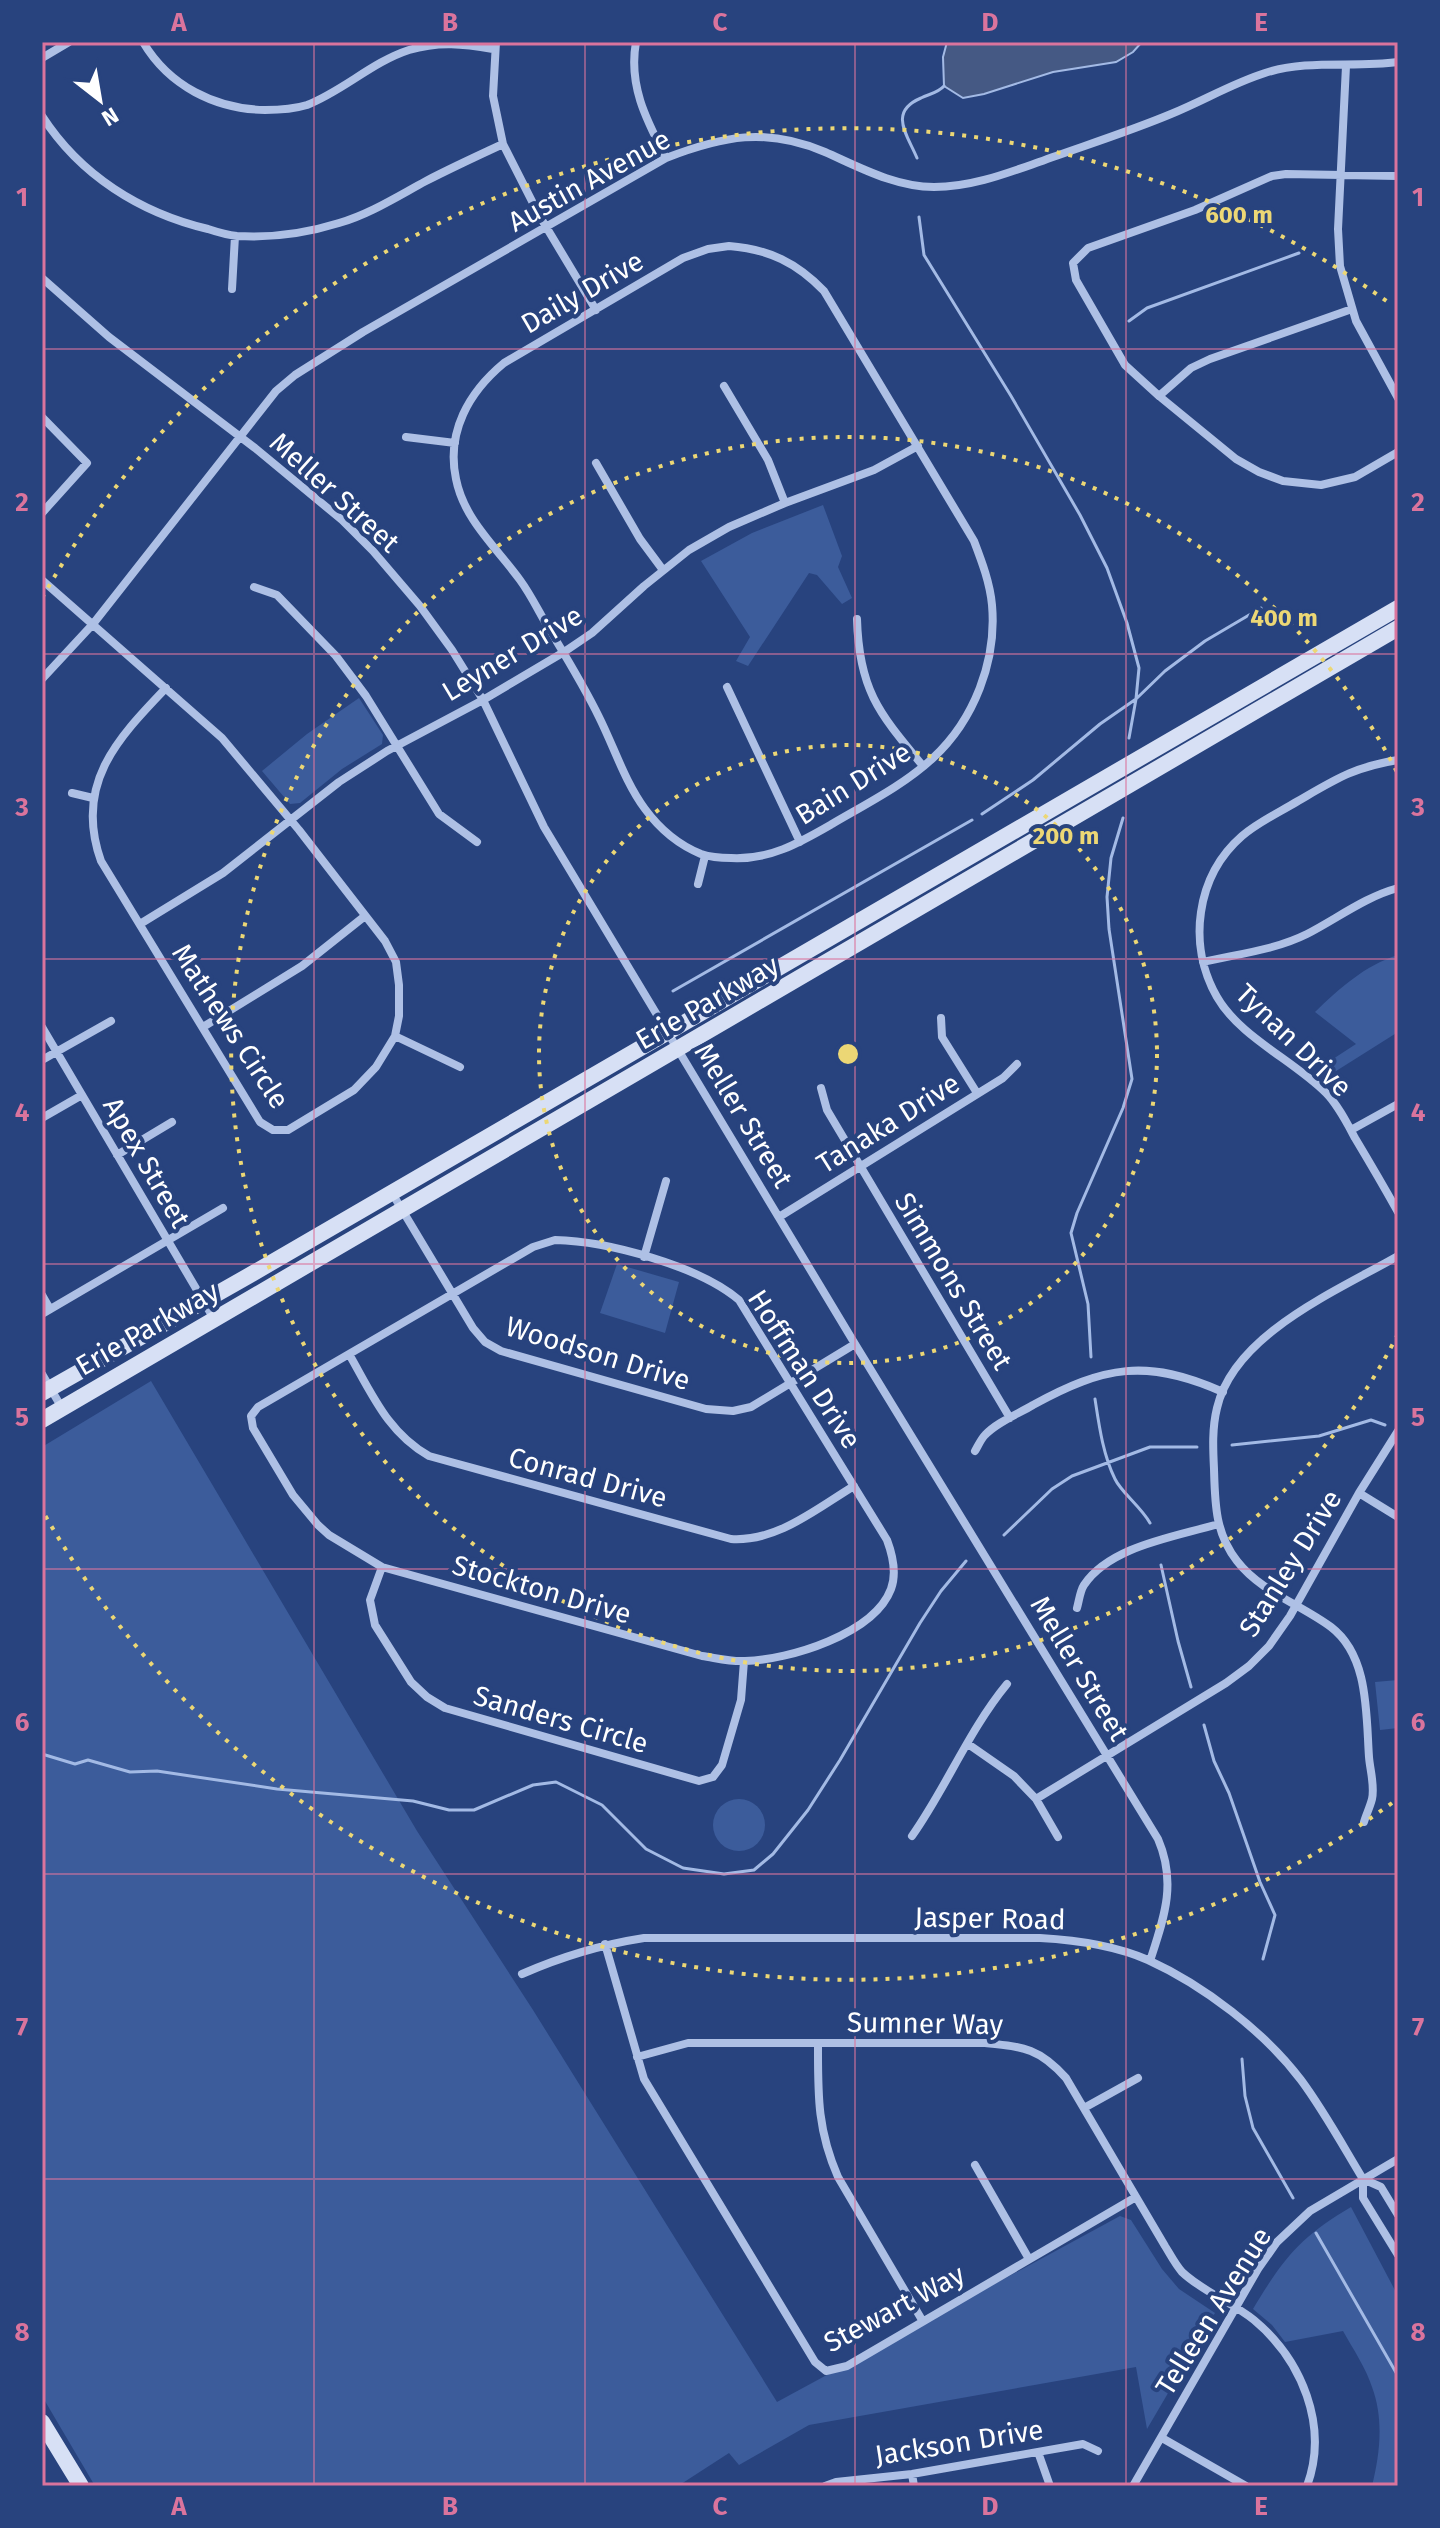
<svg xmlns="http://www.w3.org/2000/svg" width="1440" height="2528" font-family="'Fira Sans',sans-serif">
	<rect width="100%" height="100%" fill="#28437e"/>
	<path fill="#3c5c9b" d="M823,505l19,51 -4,11 14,31 -10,6 -25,-29 -8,-2 -61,93 -12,-5 14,-24 -49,-76 51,-28z
		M359,698l24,37 -1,9 -40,25 -42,34 -10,1 -28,-33 45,-37z
		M1398,955v77l-73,46 -9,-8 40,-26 -41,-32c24,-23 50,-47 83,-57z
		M617,1264l62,18 -14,51 -65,-20z
		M151,1381l266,450 116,179 244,392 343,-186 11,4 31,49 17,20 36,24 -68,116 -11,-62 -327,58 -70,40 -10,-12 -51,33h-583l-53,-90v-949z
		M1398,1680v48l-18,2 -5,-48z
		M713 1825a26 26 0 1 1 52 0a26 26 0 1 1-52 0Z
		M1351,2207l47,89v190h-26c8,-32 12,-67 0,-99 -6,-19 -19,-38 -29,-56l-58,11 -13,-17 -19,-16c30,-50 47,-72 98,-102z"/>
	<path fill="#455984" stroke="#a3bae5" stroke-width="2" d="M947,42h195l-9,10 -17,10 -63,10 -69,22 -21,4 -19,-12 -1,-29z"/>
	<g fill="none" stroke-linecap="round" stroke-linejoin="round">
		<path stroke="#a3bae5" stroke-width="3" d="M917,158c-10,-24 -29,-46 4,-60 8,-4 17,-5 23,-12
			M919,217l5,38 87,141 69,119 27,53 20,55 12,45 -3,31 -36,25 -67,56 -51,34
			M1129,321l18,-13 152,-55
			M1129,738l7,-39 29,-28 40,-30 56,-33
			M673,991l299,-171
			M1091,1357l-3,-53 -17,-71 6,-20 46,-105 9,-29 -23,-150 -2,-32 4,-39 12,-40
			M1095,1399c4,26 8,56 20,80 6,13 26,28 35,44
			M1232,1445l87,-9 52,-16 14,5
			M1004,1535l48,-46 20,-13 78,-29h47
			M1161,1565l17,76 13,46
			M1204,1725l10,36 15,32 31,89 15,33 -12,44
			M42,1754l33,10 13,-4 42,12 27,-1 120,18 136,12 36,9h25l59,-25 23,-3 46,23 44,44 37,19 41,6 30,-4 19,-16 35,-44 32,-50 80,-137 21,-32 25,-30
			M1242,2059l3,37 8,32 40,70
			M1316,2233l82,143"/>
		<path stroke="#aec0e5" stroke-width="8" d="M143,42c26,44 72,67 122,68 14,0 29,-1 42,-5 36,-14 65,-43 102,-55 30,-9 55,-6 84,-1
			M496,42l-3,54 10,48 36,71 57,95
			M636,42c-8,44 11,79 30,116
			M42,58l27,-16
			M1346,66l-8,163 2,37 16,55 42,77
			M42,116c38,59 98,97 166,113 9,3 19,6 29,7 34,2 70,-3 102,-13 31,-9 59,-27 87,-42 25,-13 51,-25 77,-37
			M1398,176l-112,-2 -14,2 -77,34 -107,38 -15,15 3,17 49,85 34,31 77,63 23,13 24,9 38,4 34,-8 43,-25
			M729,246c40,3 68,17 95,45l150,250c8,21 16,42 18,64 5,56 -18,115 -59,153 -29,27 -67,46 -101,66 -33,19 -62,36 -101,34 -10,0 -21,-1 -30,-4 -22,-9 -42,-26 -56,-45 -20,-27 -31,-62 -46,-92 -15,-31 -33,-60 -51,-90 -9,-15 -17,-32 -28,-47 -23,-32 -56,-60 -64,-101 -10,-47 13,-87 48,-116l179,-105 25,-9z
			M42,278l67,59 146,111 87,72 31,31 47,55 32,44 31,50 61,127 311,517 303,495c19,44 6,79 -8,122
			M232,289l3,-53
			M724,386l44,74 17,43
			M1159,396l32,-28 19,-9 142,-50
			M42,417l45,46 -45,50
			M406,437l49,6
			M596,463l44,76 23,31
			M42,580l180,158 77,92 86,111 11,21 3,23v31l-4,20 -19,31 -22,23 -66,40h-15l-13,-8 -159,-261c-27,-76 15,-121 65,-173
			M254,587l23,8 59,61 30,40 73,118 38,28
			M857,619c2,72 23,95 66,147
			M42,679l51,-55 183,-233 19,-16 68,-43 303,-174c57,-22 100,-31 159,-6 34,15 70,35 109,35 37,0 71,-13 105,-25 44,-16 89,-30 132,-48 32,-13 62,-31 94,-41 43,-14 89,-5 133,-11
			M727,687l73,155
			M1398,760c-44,7 -62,19 -100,41 -18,11 -40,21 -56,35 -46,40 -55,109 -25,161 23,40 76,63 109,96 12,12 21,30 29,45 15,25 29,49 43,74
			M72,793l21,5
			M698,884l7,-28
			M140,924l83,-51 116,-91 48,-31 96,-51 81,-48 28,-19 52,-47 45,-36 40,-23 56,-24 89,-33 44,-24
			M1203,962c35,-8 72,-12 104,-28 31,-16 58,-37 91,-46
			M941,1018l1,19 35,56
			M42,1027l172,292
			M203,1027l99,-61 63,-50
			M395,1036l65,31
			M42,1060l69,-39
			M821,1088l6,22 183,308
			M42,1118l40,-23
			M1351,1130l47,-26
			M117,1155l55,-33
			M392,1193l81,135 12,14 16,9 205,58 27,2 18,-4 104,-63
			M779,1217l224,-139 14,-14
			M555,1240c52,1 144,26 184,60l148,240c6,16 10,33 4,49 -17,45 -102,71 -146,72 -14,1 -29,-3 -43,-5l-320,-89 -53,-32 -11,-10 -25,-30 -40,-67 -2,-12 7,-9 275,-160z
			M644,1257l22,-76
			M42,1295l8,14
			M42,1314l181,-106
			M349,1354c23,40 39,79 80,102l302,83c46,3 85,-30 123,-53
			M42,1374l20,34
			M975,1451c3,-5 6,-12 10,-16 12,-13 33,-21 48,-30 71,-39 114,-47 190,-13
			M1359,1493l39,24
			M382,1567l-12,33 5,25 36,57 16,15 18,11 254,73 14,-4 9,-12 19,-65 3,-39
			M1077,1608c2,-7 3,-17 7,-23 26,-39 91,-48 134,-61
			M968,1744l46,32 22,23 22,38
			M1036,1799l190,-116 23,-17 20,-20 21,-30 69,-123 39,-62
			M1364,1822c2,-7 6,-15 8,-23 3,-13 -2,-29 -3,-42 -3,-43 0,-101 -38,-130 -31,-23 -70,-35 -94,-66 -22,-28 -22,-58 -23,-92 -1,-20 -2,-41 3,-61 17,-74 120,-117 181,-152
			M912,1836c34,-48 57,-106 95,-152
			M605,1944l39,135 171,283 11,9 21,-5 289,-169
			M522,1974c41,-18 77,-29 122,-36h396c37,2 74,7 108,22 55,25 117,72 153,120 23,31 42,66 62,99v19l35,57
			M818,2044c0,50 -1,85 20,133l84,143
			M637,2057l51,-14h297c39,4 54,5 81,35l99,168c5,8 10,18 17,26 21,20 50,30 72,48 48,40 75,106 53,166
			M1084,2108l54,-30
			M975,2165l54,94
			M1363,2179l18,8 17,28
			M1162,2438l84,48
			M1038,2452l12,34
			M912,2474l2,12
			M825,2486l11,-4 76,-8 171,-30 15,7
			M1133,2486l125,-217 19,-27 33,-31 88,-52"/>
		<path stroke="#d7e0f5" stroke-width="16" d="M42,1393l208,-118 1148,-667
			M42,1420l1356,-792
			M42,2422l39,64"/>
	</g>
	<path fill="none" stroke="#da749d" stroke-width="2" stroke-opacity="0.55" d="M314,42v2444M585,42v2444M855,42v2444M1126,42v2444M42,349h1356M42,654h1356M42,959h1356M42,1264h1356M42,1569h1356M42,1874h1356M42,2179h1356"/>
	<g fill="none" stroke="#ecd775" stroke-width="4" stroke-dasharray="4 8">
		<circle cx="848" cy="1054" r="309"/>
		<path d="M1398 1334A617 617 0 1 1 1398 774"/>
		<path d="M1392 1803A926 926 0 0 1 42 1510M42 598A926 926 0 0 1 1392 305"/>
	</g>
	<g text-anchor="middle" stroke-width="8" stroke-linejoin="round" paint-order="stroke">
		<g font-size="28" fill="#fff" stroke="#28437e">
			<text transform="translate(589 180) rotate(-29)" y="10">Austin Avenue</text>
			<text transform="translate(582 292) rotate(-30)" y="10">Daily Drive</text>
			<text transform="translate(335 492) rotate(42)" y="10">Meller Street</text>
			<text transform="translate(512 653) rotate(-31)" y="10">Leyner Drive</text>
			<text transform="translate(853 783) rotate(-32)" y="10">Bain Drive</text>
			<text transform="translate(707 1002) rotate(-30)" y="10">Erie Parkway</text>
			<text transform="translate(231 1026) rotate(57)" y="10">Mathews Circle</text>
			<text transform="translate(1294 1040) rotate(44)" y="10">Tynan Drive</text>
			<text transform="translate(744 1115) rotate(59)" y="10">Meller Street</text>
			<text transform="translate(888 1123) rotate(-32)" y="10">Tanaka Drive</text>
			<text transform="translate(147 1162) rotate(60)" y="10">Apex Street</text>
			<text transform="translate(954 1281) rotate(59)" y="10">Simmons Street</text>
			<text transform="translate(147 1328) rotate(-30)" y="10">Erie Parkway</text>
			<text transform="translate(598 1353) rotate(17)" y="10">Woodson Drive</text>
			<text transform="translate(805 1369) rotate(57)" y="10">Hoffman Drive</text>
			<text transform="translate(588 1477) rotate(15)" y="10">Conrad Drive</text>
			<text transform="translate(1290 1563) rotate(-58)" y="10">Stanley Drive</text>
			<text transform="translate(542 1589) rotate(16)" y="10">Stockton Drive</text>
			<text transform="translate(1080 1668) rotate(59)" y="10">Meller Street</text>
			<text transform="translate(561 1719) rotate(16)" y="10">Sanders Circle</text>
			<text transform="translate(990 1918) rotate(1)" y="10">Jasper Road</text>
			<text transform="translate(925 2023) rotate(1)" y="10">Sumner Way</text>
			<text transform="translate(894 2308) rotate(-28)" y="10">Stewart Way</text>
			<text transform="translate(1213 2311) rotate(-58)" y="10">Telleen Avenue</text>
			<text transform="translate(959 2442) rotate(-9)" y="10">Jackson Drive</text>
		</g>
	</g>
	<circle cx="848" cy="1054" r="12" fill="#ecd775" stroke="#28437e" stroke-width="4"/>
	<g font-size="24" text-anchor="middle" font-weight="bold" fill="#ecd775" stroke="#28437e" stroke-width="8" stroke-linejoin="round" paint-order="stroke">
		<text x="1239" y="223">600 m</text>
		<text x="1284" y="626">400 m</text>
		<text x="1066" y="844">200 m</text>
	</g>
	<rect width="1440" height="2528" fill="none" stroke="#28437e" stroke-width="88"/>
	<g transform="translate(100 100) rotate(149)" stroke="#28437e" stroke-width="6" paint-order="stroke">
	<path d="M0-6L14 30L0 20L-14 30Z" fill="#ffffff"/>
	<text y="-12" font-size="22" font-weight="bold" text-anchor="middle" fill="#ffffff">N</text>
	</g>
	<rect x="44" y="44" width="1352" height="2440" fill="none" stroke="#da749d" stroke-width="3"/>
	<g font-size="26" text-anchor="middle" font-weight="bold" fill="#da749d">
		<text x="179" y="31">A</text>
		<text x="450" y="31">B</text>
		<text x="720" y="31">C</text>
		<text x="990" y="31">D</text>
		<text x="1261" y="31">E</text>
		<text x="22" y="206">1</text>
		<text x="1418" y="206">1</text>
		<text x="22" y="511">2</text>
		<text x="1418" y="511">2</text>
		<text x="22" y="816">3</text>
		<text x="1418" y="816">3</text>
		<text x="22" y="1121">4</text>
		<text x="1418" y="1121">4</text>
		<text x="22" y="1426">5</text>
		<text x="1418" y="1426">5</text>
		<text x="22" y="1731">6</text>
		<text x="1418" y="1731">6</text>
		<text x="22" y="2036">7</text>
		<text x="1418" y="2036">7</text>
		<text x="22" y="2341">8</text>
		<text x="1418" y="2341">8</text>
		<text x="179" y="2515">A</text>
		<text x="450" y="2515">B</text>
		<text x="720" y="2515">C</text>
		<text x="990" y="2515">D</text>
		<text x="1261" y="2515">E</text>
	</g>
</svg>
